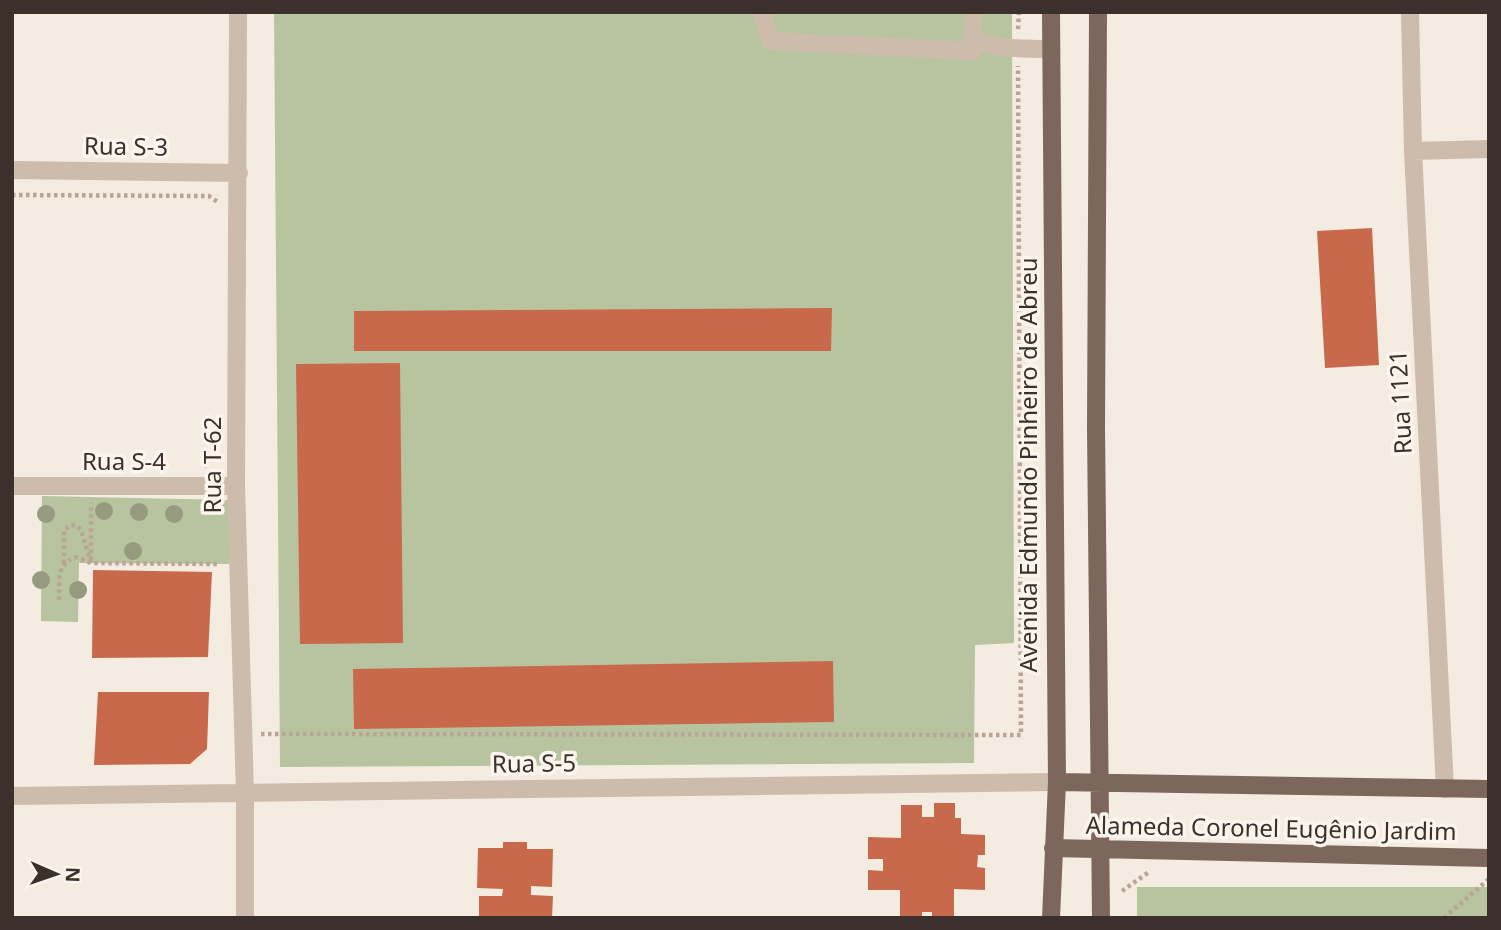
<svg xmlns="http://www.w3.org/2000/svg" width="1501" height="930" font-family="'Noto Sans',sans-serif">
	<rect width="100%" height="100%" fill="#f4ebe1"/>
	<path fill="#b8c4a0" d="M274,12h738l2,631 -39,2 -1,118 -694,4z
		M42,496l188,4 1,64 -152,-1 -1,59 -37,-1z
		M1137,887h352v31h-352z"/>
	<path fill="#c8694b" d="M1372,228l7,137 -54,3 -8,-137z
		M832,308l-1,43h-477v-40z
		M400,363l3,280 -103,1 -4,-280z
		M93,570l119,2 -4,85 -116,1z
		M833,661l1,61 -480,7 -1,-60z
		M98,692h111l-2,57 -17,15 -96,1z
		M934,803h21v15h6v16l24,1v20h-7l-1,12 8,1v22l-31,-1v29h-22v-6h-10v6h-22v-28h-32v-20l15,1v-12h-15v-22l33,1v-33h21v12h12z
		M503,842h24v7h26l-1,38 -21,-1v9l22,1 -1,22h-73v-22h23l1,-7 -26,-1 1,-40h25z"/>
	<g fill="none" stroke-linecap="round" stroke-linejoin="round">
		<path stroke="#b9a596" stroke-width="4.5" stroke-dasharray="3.5 3.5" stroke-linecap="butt" d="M1018,29l1,-17
			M12,195l197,1 9,6
			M204,467l12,-16
			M64,563v-33l7,-5 6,1 4,4 10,33v-60
			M59,600c1,-20 -4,-35 17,-43l15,6 128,1
			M261,734l760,1 -3,-669
			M1122,891l27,-19
			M1444,918l45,-39"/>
		<path stroke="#cdbbac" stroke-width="18" d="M238,12l-2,474 9,307v125
			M762,12l8,29 202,10 2,-39
			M1410,12l3,139 32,638
			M972,40c25,9 52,9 79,9
			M1413,151l76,-2
			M12,170l227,3
			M12,486h224
			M12,796l1045,-14"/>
		<path stroke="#7d675c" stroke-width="18" d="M1051,12l6,770 -6,136
			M1098,12l-2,416 5,490
			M1057,782l432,7
			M1053,848l436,10"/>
	</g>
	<g fill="#969b7f">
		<circle cx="104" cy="511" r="9"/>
		<circle cx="139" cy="512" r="9"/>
		<circle cx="46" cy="514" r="9"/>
		<circle cx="174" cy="514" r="9"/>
		<circle cx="133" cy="551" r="9"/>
		<circle cx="41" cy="580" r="9"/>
		<circle cx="78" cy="590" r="9"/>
	</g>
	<g text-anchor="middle" stroke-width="7" stroke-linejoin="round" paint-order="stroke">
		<g font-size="24" fill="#3b302b" stroke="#fbf5ee">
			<text transform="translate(126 147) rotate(1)" y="8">Rua S-3</text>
			<text transform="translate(1401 402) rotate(-93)" y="8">Rua 1121</text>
			<text x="124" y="470">Rua S-4</text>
			<text transform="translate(213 465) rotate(-90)" y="8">Rua T-62</text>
			<text transform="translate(1029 465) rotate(-90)" y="8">Avenida Edmundo Pinheiro de Abreu</text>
			<text transform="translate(534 764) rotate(-1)" y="8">Rua S-5</text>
			<text transform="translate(1271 829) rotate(1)" y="8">Alameda Coronel Eugênio Jardim</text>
		</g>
	</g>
	<rect width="1501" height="930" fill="none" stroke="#3b302b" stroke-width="28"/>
	<g transform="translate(56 874) rotate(92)" stroke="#fbf5ee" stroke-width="5" paint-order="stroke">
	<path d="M0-5L12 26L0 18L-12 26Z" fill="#3b302b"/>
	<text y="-10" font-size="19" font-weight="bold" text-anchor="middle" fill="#3b302b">N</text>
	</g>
</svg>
